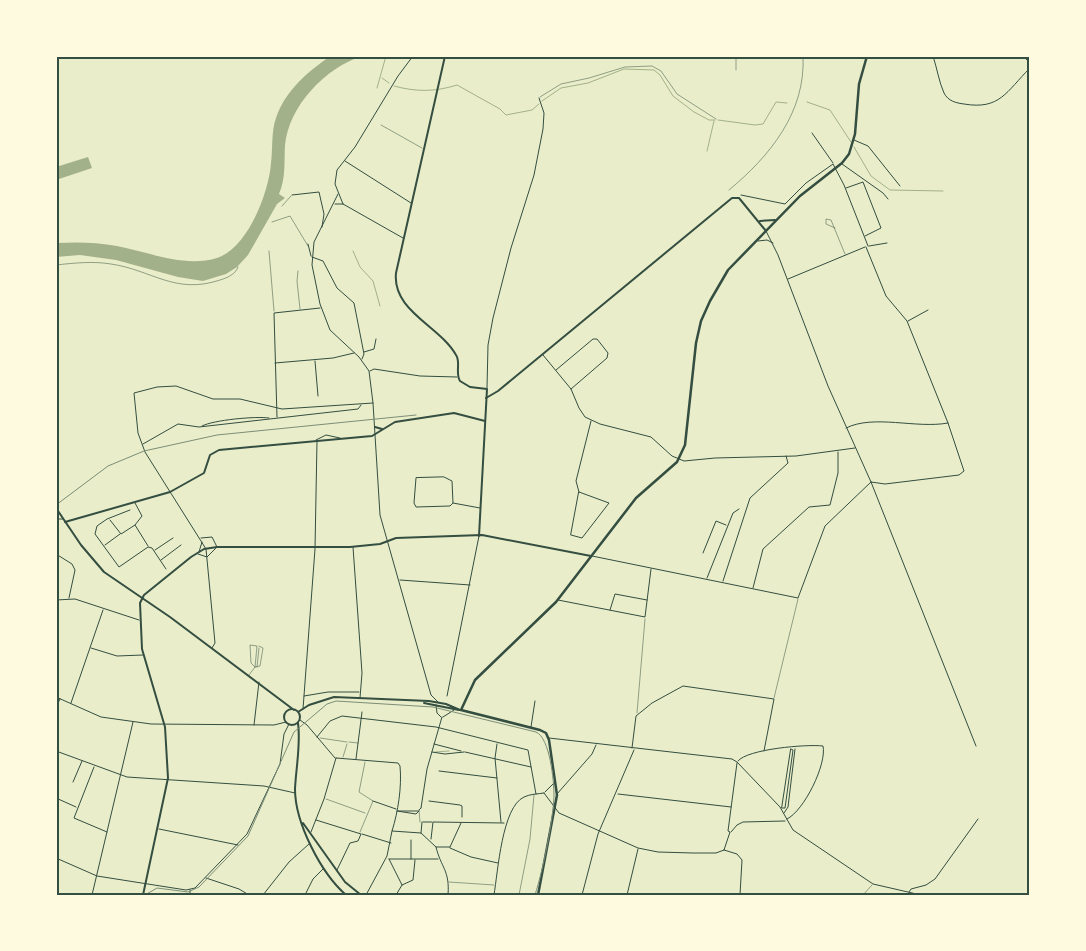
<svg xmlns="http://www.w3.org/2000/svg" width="1086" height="951" font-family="Georgia,serif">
	<rect width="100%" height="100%" fill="#e9edc9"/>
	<path fill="#a3b18a" d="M331,56h31c-37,12 -73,50 -77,89 -1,17 1,33 -6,49l6,4 -8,6 -29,51 -11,12 -11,7 -23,7 -25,-4 -62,-17 -36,-5 -24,2v-14c21,-1 40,-1 61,3 32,6 67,22 100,12 31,-10 52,-66 54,-95 2,-15 0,-31 5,-45 9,-27 32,-47 55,-62z
		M88,157l4,11 -36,12v-13z"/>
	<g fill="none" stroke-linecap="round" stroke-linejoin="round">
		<path stroke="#a3b18a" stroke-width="1" d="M382,78l7,5
			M394,86c22,6 41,6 63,-1l43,24 6,6 26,-5 7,-6
			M377,88l9,-32
			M542,101l19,-13 27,-5 36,-14 30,1 6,5 13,21 21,16 15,8h6
			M807,102l23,8 21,32
			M718,120l37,5 8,-1 13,-22 11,1
			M854,147l17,29 19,14 53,1
			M707,151l7,-30
			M353,251l7,16 13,14 7,25
			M435,752l14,-1"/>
		<path stroke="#344e41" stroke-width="0.5" d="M736,56v14
			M540,97l21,-13 28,-6 36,-11 27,-1 9,5 16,23 39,25
			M381,125l41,23
			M729,190c41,-34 77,-78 74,-134
			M282,206l9,-10
			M272,222l18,-6 18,30
			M835,228l-9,-4v-5l5,1 14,34
			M269,251l5,60
			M56,265c18,-2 37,-4 55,-1 41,6 64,31 109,16 7,-2 16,-6 18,-13
			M298,271l-1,10 3,28
			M255,667l5,-1 3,-18 -4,-2
			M257,667l2,-19
			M249,675l6,-8 2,-21 -7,-1 1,18 4,4
			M774,698l24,-99
			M637,713l8,-94
			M320,738l27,4
			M349,742l9,1
			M343,757l4,-13
			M326,799l39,14
			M419,810l1,12
			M360,832l13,-31 -14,-9 6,-30
			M449,882l45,3
			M519,895l11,-56 4,-44
			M863,895l9,-10"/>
		<path stroke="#344e41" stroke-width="1" d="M436,705l1,8 4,4
			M443,717l11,-7
			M434,744l27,7
			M791,749l2,1 -8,58h-3z
			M432,752l13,2 19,-2
			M373,801l23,8
			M421,808l6,-39 15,-52
			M397,811l19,3 3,-3
			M398,811h20
			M423,822h9
			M362,834l29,9
			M436,847c5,21 14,23 12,48
			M389,859h49
			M411,859v-19
			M366,895l21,-39 5,-25"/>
		<path stroke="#344e41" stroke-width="1" d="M933,56c4,12 6,26 11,37 4,8 12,10 20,11 36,6 42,-12 66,-36
			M1023,56l7,7
			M812,133l21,30
			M854,140l14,6 32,40
			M345,161l66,42
			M842,164l41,29 5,6
			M846,188l17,-6 18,46 -16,8
			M338,194l-24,48 -2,23 8,39 10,26 29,27 10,14 4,32 7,112 51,180 7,7
			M292,195l27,-3 5,22 -2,13
			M741,195l44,9 21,-21 27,-19 11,21 24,61
			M335,204h8
			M343,204l-8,-20 2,-14 18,-23 43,-71 15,-20
			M343,204l60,34
			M766,231l12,24 50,131 43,96 105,264
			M758,241l9,-1 6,3
			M308,244l3,12
			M869,246l18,-3
			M866,247l20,49 21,25 41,102 16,48 -5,4 -74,9 -14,-2
			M312,257l11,4 14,27 17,15 10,51 -2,5
			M788,279l77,-32
			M908,321l20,-11
			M364,352l10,-3 2,-10
			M543,355l28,34 8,19 6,9 15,7 51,13 21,19 12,5 31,-3 81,-2 59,-8
			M315,361l3,35
			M275,363l58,-5 21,-5
			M556,370l37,-31h4l11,14 -1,5 -36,31
			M370,371l4,-2 46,7 37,1
			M487,388l1,-43 5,-27 18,-70 23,-73 9,-46 1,-16 -5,-15
			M277,417l-3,-104 46,-5
			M202,426c11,-6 54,-10 67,-8
			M846,428c28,-14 70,1 102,-5
			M316,440l10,-5 14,3
			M143,444l35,-20 21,3 159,-18 3,-4
			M444,477l8,4 1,22 -3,3 -34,1 -2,-4 2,-25z
			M579,492l30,11 -27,35 -11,-3z
			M579,492l-3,-11 15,-60
			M135,503l7,13 -7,9
			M453,503l27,5
			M130,510l-23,9 -10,7 -2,8 24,33 29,-20 4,1 14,21
			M56,519h7
			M110,520l11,14 14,-9 13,21
			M105,545l15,-11
			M353,547l9,126 -2,25
			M155,550l18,-12
			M199,552l3,-10
			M703,553l13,-32 10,4
			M56,554l16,10 3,6 -6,28
			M198,554l9,3 10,-10 -5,-10 -11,1
			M592,556l206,42 27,-72 46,-44
			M161,560l20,-15
			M707,578l26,-65 6,-4
			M400,580l70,5
			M723,581l27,-83 38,-35 -2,-7
			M753,588l10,-39 46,-42 21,-2 8,-32v-21
			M56,600l19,-1 64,21
			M558,600l87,17 6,-48
			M610,610l5,-16 32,6
			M91,648l26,8 26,-1
			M212,648l3,-5 -9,-94 -61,-97 -7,-19 -4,-40 23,-6 19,-1 37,13h27l42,10 91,-6
			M304,696l24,-4h31
			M447,696l32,-160
			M56,697l45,20 50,7 123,1 12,-3
			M71,703l32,-93
			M56,707l4,-8
			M303,709l12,-160 2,-108
			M300,720l7,5 28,33
			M254,725l5,-43
			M531,727l4,-26
			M317,737l13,-16 12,-5 94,11 92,23 8,44
			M549,738l183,21 5,3 43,45 13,23 80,54 48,11
			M497,744l-2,14 6,64
			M632,748l4,-32 16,-13 31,-17 91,13 -10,52
			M56,751l71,26 137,9 31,7
			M465,752l66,15
			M336,758l62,5 2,3c2,21 -2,46 -8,65l29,2 15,14h14
			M356,759l6,-47
			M738,761c9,-12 69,-17 85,-15 4,18 -19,65 -36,73
			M94,767l-20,51 33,14
			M439,771l58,7
			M73,782l9,-21
			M545,792l9,-9
			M544,793l15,20 79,35 20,4 35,1h23l8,-3
			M557,794l35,-40 4,-9
			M618,794l113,13
			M56,798l20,9
			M429,801l31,4 2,1v11
			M419,810l2,-2
			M784,813l4,-6 7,-58
			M316,820l45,14 -3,7 -8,2 -13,27
			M159,829l79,16
			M311,832l13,-33 12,-41
			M731,832l6,-7 6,-3 42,-1
			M421,833l1,-11
			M431,839l2,-17 71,1
			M450,847l11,-24
			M450,848l21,9 27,6
			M724,850l6,-18 -2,-1 9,-68
			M724,850l13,4 5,6 -2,35
			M56,858l41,18 89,14 9,-2 52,-54 33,-70 4,-30 5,-10
			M389,859l13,26
			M206,878l33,11 10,6
			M909,892l2,-3 15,-4 9,-6 43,-60
			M92,895l41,-173
			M190,895v-5
			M263,895l26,-33 20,-18
			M305,895l8,-16 10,-10
			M396,895l6,-10 11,-5 2,-20
			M494,895c4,-24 8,-88 30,-98 6,-3 14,-3 20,-4
			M582,895l16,-61 36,-84
			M627,895l11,-46"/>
		<path stroke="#344e41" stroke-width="2" d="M760,221l15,-1
			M486,398l12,-7 234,-193h7l27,33
			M375,427l7,2
			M65,522l105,-30 34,-19 6,-18 9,-5 153,-14 23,-14 59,-9 31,8"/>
		<path stroke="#344e41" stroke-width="2" d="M445,56l-49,217c-4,38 44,53 60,82 5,7 -1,18 4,26l10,6 17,2 -8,147
			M56,508l25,37 23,27 66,45 124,93
			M424,703l35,7
			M284 717a8 8 0 1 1 16 0a8 8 0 1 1-16 0Z
			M298,712l11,-7 25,-8 95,4 17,3 14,6
			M298,723c3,21 -2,44 -3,66 0,34 26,84 51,106
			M303,823l42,59 16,13
			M143,895l25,-117 -3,-51 -23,-78 -2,-46 4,-8 47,-38 13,-8 13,-2h133l30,-3 16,-6 86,-3 109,21"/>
		<path stroke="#344e41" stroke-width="2.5" d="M538,895l19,-100 -8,-55 -3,-7 -6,-3 -79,-20 14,-30 81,-78 80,-104 41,-36 8,-17 11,-102 5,-22 9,-20 18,-31 72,-74 42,-33 7,-9 6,-20 4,-50 8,-28"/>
		<path stroke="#7c8e77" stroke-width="1" d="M145,895l12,-7 31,4 11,-5 49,-51 46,-104 33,-28 9,-3 97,6 103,25c14,6 18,49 18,64 -1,25 -11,74 -19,99"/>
		<path stroke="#7c8e77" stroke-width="1" d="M56,505l52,-39 36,-15 73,-16 199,-20"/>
	</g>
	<rect width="1086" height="951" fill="none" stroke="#fefae0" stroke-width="115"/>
	<rect x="58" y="58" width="970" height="836" fill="none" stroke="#344e41" stroke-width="2"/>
</svg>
